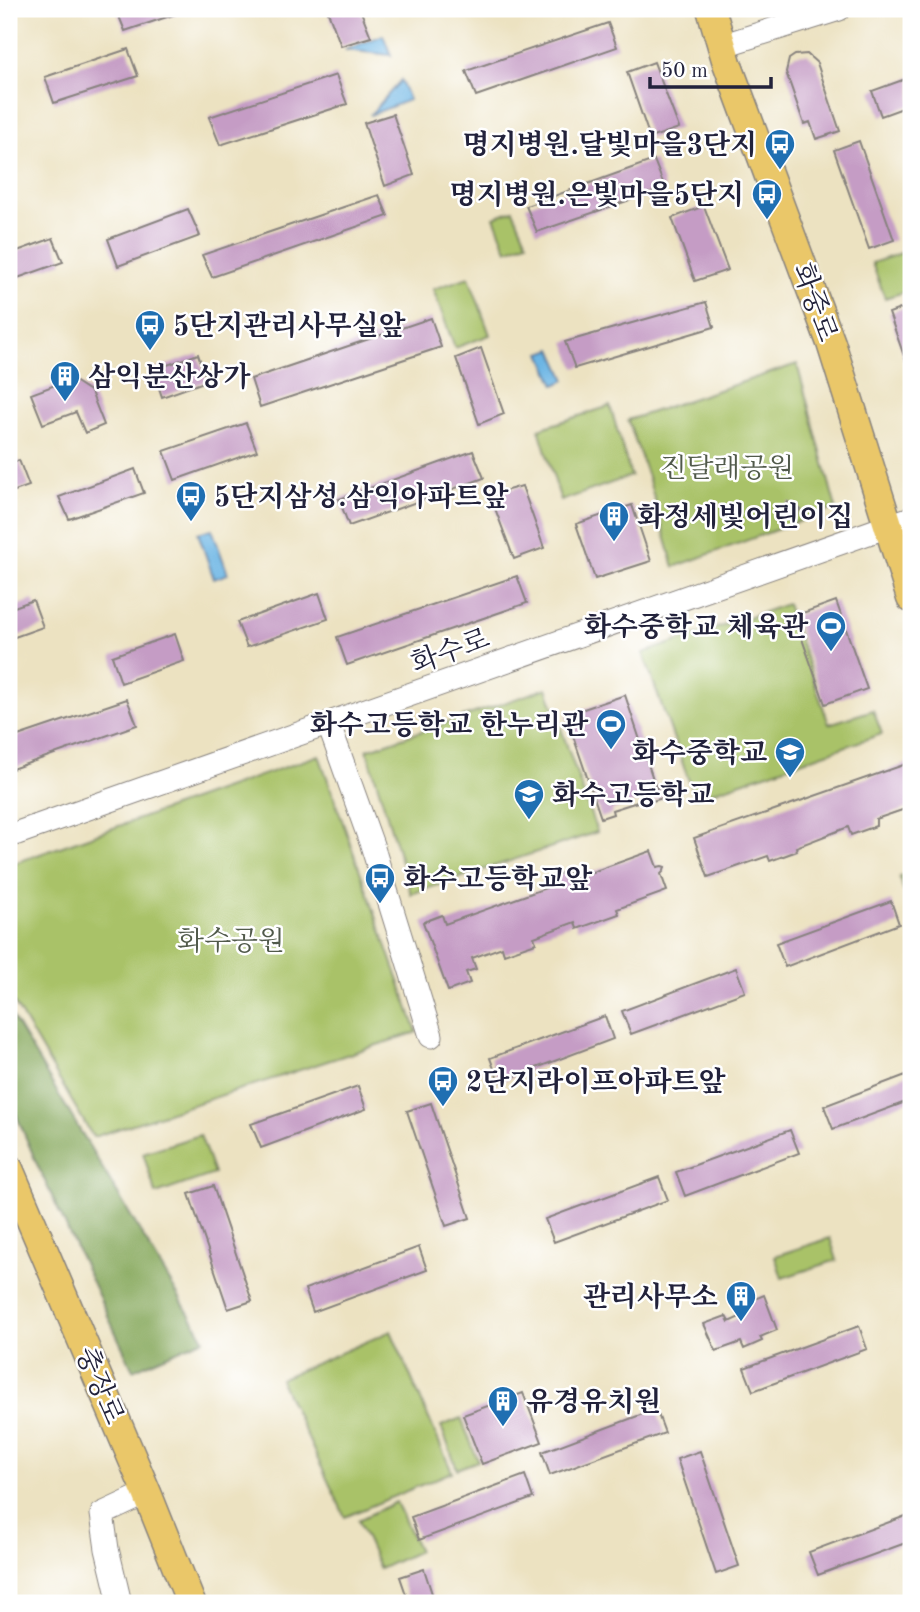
<svg xmlns="http://www.w3.org/2000/svg" width="920" height="1612" font-family="'Old Standard TT','Noto Serif KR',serif">
	<rect width="100%" height="100%" fill="#fff"/>
	<filter id="ink" filterUnits="userSpaceOnUse"><feTurbulence type="fractalNoise" baseFrequency=".0143" numOctaves="2"/><feDisplacementMap in="SourceGraphic" scale="14" xChannelSelector="R" yChannelSelector="G"/><feConvolveMatrix kernelMatrix="1 2 1 2 8 2 1 2 1" color-interpolation-filters="sRGB"/></filter>
	<filter id="wash" filterUnits="userSpaceOnUse"><feTurbulence type="fractalNoise" baseFrequency=".00686" numOctaves="4" result="noise"/><feDisplacementMap in="SourceGraphic" scale="28" xChannelSelector="R" yChannelSelector="G"/><feGaussianBlur stdDeviation="1.57" result="paint"/><feColorMatrix in="noise" values="0 0 0 0 0 0 0 0 0 0 0 0 0 0 0 0 0 1.4 0 .05"/><feComposite in="paint" operator="in"/></filter>
	<g filter="url(#wash)">
		<rect width="100%" height="100%" fill="#ece2c1"/>
		<path fill="#a9c268" stroke="#667252" stroke-width="2" d="M513,210l14,32 -20,8 -13,-33z
			M904,252l7,19v19l-26,8 -13,-35z
			M469,277l21,58 -35,13 -22,-59z
			M797,364l39,144 -162,59 -26,-90 -20,-57z
			M610,406l21,70 -70,25 -22,-72z
			M787,604l42,120 44,-14 9,24 -187,64 -52,-145z
			M547,688l50,144 -186,62 -44,-144z
			M319,755l98,277 -324,105 -84,-143v-129z
			M911,872v37l-12,-32z
			M200,1135l14,39 -58,20 -13,-41z
			M830,1238l7,22 -55,18 -7,-22z
			M391,1331l61,141 -107,45 -65,-138z
			M461,1418l17,43 -21,8 -16,-43z
			M396,1502l23,49 -39,18 -22,-49z"/>
		<path fill="#86a85c" stroke="#54654c" stroke-width="2" d="M9,1011l195,328 -71,31 -97,-208 -27,-65z"/>
		<path fill="#6cb5e4" stroke="#476c90" stroke-width="2" d="M383,35l8,20 -46,-5z
			M401,80l8,20 -39,15z
			M552,349l14,31 -11,5 -14,-32z
			M212,529l16,45 -14,5 -16,-46z"/>
		<g id="blocks">
			<path fill="#c59cc5" d="M116,9h75l-66,22z
				M327,9h33l11,28 -30,9z
				M608,23l9,24 -141,49 -10,-25z
				M128,49l10,27 -84,27 -9,-26z
				M807,54l10,9 23,68 -24,8 -6,-17 -6,2 -18,-52 3,-13 6,-4z
				M654,62l25,66 -29,10 -23,-66z
				M336,75l11,29 -127,41 -11,-28z
				M911,77v28l-30,11 -9,-25z
				M393,114l21,61 -29,11 -21,-63z
				M859,141l35,99 -25,9 -35,-99z
				M654,160l11,28 -128,44 -11,-26z
				M379,195l9,21 -176,61 -10,-22z
				M704,206l24,64 -33,11 -23,-63z
				M188,209l12,27 -82,30 -10,-27z
				M53,238l10,24 -54,19v-27z
				M706,302l8,25 -139,41 -10,-26z
				M911,305v71l-22,-63z
				M431,318l10,29 -181,60 -9,-28z
				M481,348l23,66 -25,10 -23,-66z
				M198,354l9,27 -45,16 -9,-27z
				M71,379l20,13 13,33 -19,8 -9,-21 -33,12 -12,-30z
				M246,423l11,28 -82,29 -11,-29z
				M473,451l11,27 -135,48 -10,-27z
				M19,460l10,26 -20,7v-29z
				M135,469l9,24 -75,26 -10,-22z
				M522,486l22,62 -30,11 -24,-64z
				M788,502l12,7 -8,12 -10,-6z
				M632,505l19,56 -56,18 -19,-55z
				M517,576l10,27 -180,62 -10,-28z
				M319,593l9,26 -81,28 -10,-25z
				M33,600l10,27 -34,12v-30z
				M836,601l31,88 -42,15 -31,-88z
				M175,634l9,27 -63,22 -9,-27z
				M625,695l31,93 4,-1 3,11 -11,3 -2,-3 -38,12 1,4 -12,4 -35,-103z
				M127,699l10,26 -128,45v-31z
				M909,763l2,7v37l-35,12v7l-25,9 -3,-8 -52,20 1,4 -27,10 -2,-5 -60,21 -14,-39z
				M651,851l6,16 5,-1 3,1 -1,4 -3,3 6,17 -50,18 2,5 -42,15 -2,-7 -41,15 2,6 -32,11 -2,-7 -30,11 4,11 -10,3 4,11 -22,8 -25,-69 19,-7 3,9 101,-36 -3,-8 24,-9 3,9z
				M891,901l8,23 -114,43 -9,-24z
				M736,968l9,24 -114,42 -9,-23z
				M605,1016l8,23 -114,43 -9,-24z
				M911,1073v27l-78,29 -9,-23z
				M358,1086l8,23 -105,39 -10,-24z
				M431,1103l39,115 -24,8 -39,-115z
				M790,1130l9,23 -114,43 -9,-24z
				M659,1177l9,23 -114,42 -9,-23z
				M213,1186l39,115 -24,8 -39,-115z
				M419,1247l8,23 -114,42 -8,-23z
				M764,1295l13,35 -17,7 2,4 -18,8 -3,-7 -25,9 -12,-27 22,-8 3,6 13,-6 -4,-10z
				M859,1326l8,23 -114,42 -9,-23z
				M523,1393l19,49 -60,22 -19,-49z
				M656,1409l9,24 -115,42 -8,-23z
				M700,1451l39,115 -23,8 -39,-115z
				M525,1475l8,23 -114,42 -8,-23z
				M911,1514v27l-93,34 -9,-23z
				M424,1569l11,34h-26l-9,-26z"/>
		</g>
	</g>
	<g filter="url(#ink)">
		<use href="#blocks" fill-opacity="0" stroke="#87827e" stroke-width="2"/>
		<g fill="none" stroke-linecap="round" stroke-linejoin="round">
			<g stroke="#87827e" stroke-width="25">
				<path id="minor" d="M721,46l118,-37
					M329,725l43,120 59,191
					M9,836l902,-318
					M120,1603l-13,-54 -5,-35 45,-21"/>
			</g>
			<g stroke="#87827e" stroke-width="31">
				<path id="major" d="M711,9l16,54 104,280 80,255
					M9,1169l138,324 44,110"/>
			</g>
			<use href="#minor" stroke="#fff" stroke-width="23"/>
			<use href="#major" stroke="#eac769" stroke-width="28"/>
		</g>
	</g>
	<defs>
		<g id="bus-pin" transform="scale(1.575)"><path d="M0 17L-7.5 6A9.5 9.5 0 1 1 7.5 6Z" fill="#1f6fb2" stroke="#fff"/><path d="M-5-6H5V4H4V6H2V4H-2V6H-4V4H-5ZM-3.5-4V0h7V-4ZM-3.5 1.2v1.5H-2V1.2ZM2 1.2v1.5H3.5V1.2Z" fill="#fff"/></g>
		<g id="building-pin" transform="scale(1.575)"><path d="M0 17L-7.5 6A9.5 9.5 0 1 1 7.5 6Z" fill="#1f6fb2" stroke="#fff"/><path d="M-4-6H4V6H1V3H-1V6H-4ZM-2.5-4.3h1.7v1.8h-1.7ZM.8-4.3h1.7v1.8H.8ZM-2.5-1h1.7V.8h-1.7ZM.8-1h1.7V.8H.8Z" fill="#fff"/></g>
		<g id="stadium-pin" transform="scale(1.575)"><path d="M0 17L-7.5 6A9.5 9.5 0 1 1 7.5 6Z" fill="#1f6fb2" stroke="#fff"/><path d="M0-5a6.5 5 0 1 0 0 10a6.5 5 0 1 0 0-10ZM-3.5-1.8h7v3.6h-7Z" fill="#fff"/></g>
		<g id="school-pin" transform="scale(1.575)"><path d="M0 17L-7.5 6A9.5 9.5 0 1 1 7.5 6Z" fill="#1f6fb2" stroke="#fff"/><path d="M0-5L7-2L0 1L-7-2ZM-4 1L0 2.5L4 1V4Q0 6-4 4Z" fill="#fff"/></g>
	</defs>
	<g fill-rule="evenodd">
		<use href="#bus-pin" x="780" y="144"/>
		<use href="#bus-pin" x="767" y="194"/>
		<use href="#bus-pin" x="150" y="325"/>
		<use href="#building-pin" x="65" y="376"/>
		<use href="#bus-pin" x="191" y="496"/>
		<use href="#building-pin" x="614" y="516"/>
		<use href="#stadium-pin" x="831" y="626"/>
		<use href="#stadium-pin" x="611" y="724"/>
		<use href="#school-pin" x="790" y="752"/>
		<use href="#school-pin" x="529" y="794"/>
		<use href="#bus-pin" x="380" y="878"/>
		<use href="#bus-pin" x="443" y="1081"/>
		<use href="#building-pin" x="741" y="1296"/>
		<use href="#building-pin" x="503" y="1401"/>
	</g>
	<g text-anchor="middle" stroke-width="5" stroke-linejoin="round" paint-order="stroke">
		<g font-size="28" font-weight="bold" fill="#22223b" stroke="#fff" text-anchor="start">
			<text x="757" y="154" text-anchor="end">명지병원.달빛마을3단지</text>
			<text x="744" y="204" text-anchor="end">명지병원.은빛마을5단지</text>
			<text x="173" y="335">5단지관리사무실앞</text>
			<text x="88" y="386">삼익분산상가</text>
			<text x="214" y="506">5단지삼성.삼익아파트앞</text>
			<text x="637" y="526">화정세빛어린이집</text>
			<text x="808" y="636" text-anchor="end">화수중학교 체육관</text>
			<text x="588" y="734" text-anchor="end">화수고등학교 한누리관</text>
			<text x="767" y="762" text-anchor="end">화수중학교</text>
			<text x="552" y="804">화수고등학교</text>
			<text x="403" y="888">화수고등학교앞</text>
			<text x="466" y="1091">2단지라이프아파트앞</text>
			<text x="718" y="1306" text-anchor="end">관리사무소</text>
			<text x="526" y="1411">유경유치원</text>
		</g>
		<g font-size="28" fill="#22223b" stroke="#fff">
			<text transform="translate(816 302) rotate(70)" y="10">화중로</text>
			<text transform="translate(450 650) rotate(-20)" y="10">화수로</text>
			<text transform="translate(101 1385) rotate(67)" y="10">충장로</text>
		</g>
		<g font-size="28" fill="#515a4b" stroke="#fff">
			<text x="727" y="477">진달래공원</text>
			<text x="231" y="950">화수공원</text>
		</g>
	</g>
	<rect width="920" height="1612" fill="none" stroke="#fff" stroke-width="35"/>
	<path d="M650 77v10h121v-10" fill="none" stroke="#22223b" stroke-width="3.5"/>
	<text x="661" y="77" font-size="21" fill="#22223b" stroke="#ffffff" stroke-width="5" paint-order="stroke">50 m</text>
</svg>
